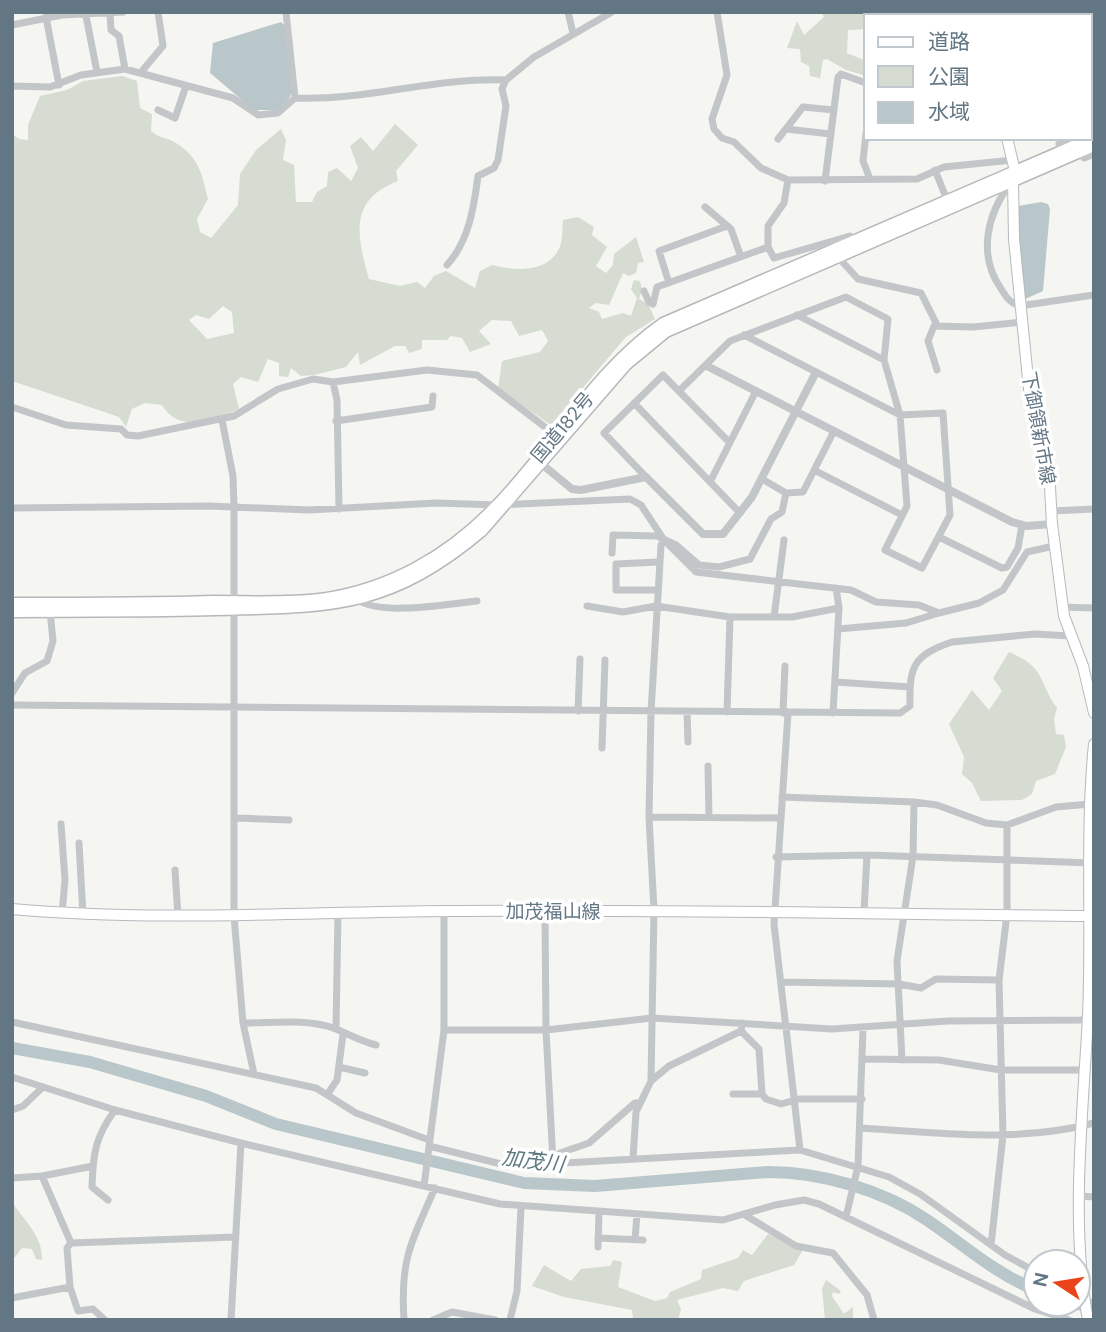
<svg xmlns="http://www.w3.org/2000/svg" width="1106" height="1332" font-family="'DM Sans','Noto Sans JP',sans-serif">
	<rect width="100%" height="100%" fill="#f5f5f1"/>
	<path fill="#d6dcd2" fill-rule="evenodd" d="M821,12h95l1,4h-51v13l-18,1 -1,23 19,8v15l-20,-6 -19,-11 -4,1 -3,18 -10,-2 -1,-10 -8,-4 -1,-13 -13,-1 10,-27 7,14 20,-18z
		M122,76l15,5 3,27 12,6 -1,17c9,8 16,6 25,12 23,14 26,31 32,56l-11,20 3,13 11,6 27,-33 2,-31 16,-24 25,-21 5,11 -3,20 11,5 2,37h16l5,-10 10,-6 1,-14 9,-4 14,13 7,-13 -8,-22 11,-9 12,14 22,-27 23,21 -22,26 2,10c-50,19 -41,55 -29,98l31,7 17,-4 8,6 9,-12 12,-5 29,17 5,-17 12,-6c21,6 55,8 67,-16 4,-7 3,-20 4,-29l15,-3 16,10 -2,8 15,12 -11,19 10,7 7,-8 1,-11 22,-17 8,25 -6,1 -2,10 -7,3 -6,-3 -14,32 -13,-2 -7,5 10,4 3,7 21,-6 8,3 6,-18 -6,-9 3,-9 6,1 2,9 -3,9 9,5 7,15 -29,18 -75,88 -53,-36 4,-28 38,-9 8,-11 -6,-11 -23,6 -8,-15 -19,-1 -13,11 12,13 -21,8 -8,-14 -11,-2 -4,4h-25v9l-13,4 -4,-7h-10l-35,19 -2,-13 -12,15 -32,8 -13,1 -10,-8 -3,9 -9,-1v-13l-11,-4 -10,23 -17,-5 -8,7 6,25c-24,11 -61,25 -77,-4l-17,-2 -13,6 -6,18 -7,-10 -107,-36v-247l7,5 9,1v-15l12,-29 27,-6 16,-9zM223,306l9,6 2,21 -27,6 -18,-19 7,-5 13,4z
		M1009,652c38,16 28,28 48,56l-3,11 2,15 8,1 2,12 -11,27 -19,7 -4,13 -10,6 -41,1 -9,-18 -10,-9 2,-17 -15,-33 23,-34 17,20 13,-19 -9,-13z
		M12,1202c13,20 31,34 30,58l-6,-1 -4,-10 -10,-1 -10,13z
		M768,1234l35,16 -9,15 -50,16 -6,10 -15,-3 -46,12 4,9 -3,11h-67l22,-2 -1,-8 -68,-13 -32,-11 12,-21 27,16 10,-12 29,-3 3,-6 9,2 -4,25 37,14 12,-3 3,-6 31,-13 1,-9 36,-12 5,-8 9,5z
		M826,1280l15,11 -2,3 -6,-2 -1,4 12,18 9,-7v13l-28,-1 -3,-30z"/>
	<path fill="#b9c6ca" d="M281,22l4,4 7,63 -2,8 -11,13h-25l-44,-37 3,-30z
		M1041,202l7,2 2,5 -7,82 -20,9 -5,-94z"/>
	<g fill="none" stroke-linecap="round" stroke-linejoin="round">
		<path stroke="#b9c6ca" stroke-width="12" d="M12,1048l78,14 116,34 70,28 248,59 71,3 173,-14c53,0 115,18 159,48 37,25 67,53 109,70
			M1073,1304l21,1"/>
		<g stroke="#b4babe" stroke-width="12">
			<path id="secondary" d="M979,12l1,4
				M1007,138l8,33 -2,10 1,58 15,150 20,80 3,55 12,92 19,50 11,47
				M12,909c145,13 289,3 435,2 216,-2 431,3 647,5
				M1088,1320c-18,-95 -5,-207 0,-304 4,-90 -3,-182 6,-272"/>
		</g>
		<g stroke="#b5b8bb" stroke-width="13">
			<path id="trunk" d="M12,603c68,0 135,0 202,-2 35,0 71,2 106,-2 68,-9 128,-43 175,-92 58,-59 99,-136 168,-184l431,-186
				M12,612c68,-1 135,0 203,-2 115,-3 173,0 267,-79l144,-166 40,-33 428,-186"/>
		</g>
		<path stroke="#c2c6c9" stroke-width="7" d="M568,12l5,21
			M717,12l10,63 -15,44 2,10 8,9 12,4 27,26 27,12 129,-1 27,-12 69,-7
			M110,14l1,16 8,6 6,33
			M86,16l11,56
			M46,17l13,68
			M12,25l50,-10 61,-3
			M142,71l21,-25 -5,-34
			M12,86l38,1 31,-12 44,-6 108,29 25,17 20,-2 17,-15 -9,-86
			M295,98c71,3 140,-21 211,-18
			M1090,102l4,1
			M158,110l17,8 11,-32
			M786,129l45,5
			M1090,131l4,-2
			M866,133l-3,28 7,18
			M778,139l25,-32 31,3
			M1059,144l14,-6
			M1084,158l10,-4
			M935,170l12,30
			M825,181l13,-104 3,-3 25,9
			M1010,184c-23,30 -32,71 -10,103 6,10 9,15 19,19l75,-11
			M705,207l26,22 10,28
			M768,247v-21l16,-23 4,-23
			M837,256l21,23 63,14 16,32
			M447,265c22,-24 27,-58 31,-89l16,-8 4,-8 8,-54 -4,-17 4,-9 28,-23 78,-45
			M669,283l-10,-32 68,-25
			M644,291l5,11 4,2 4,-17 111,-40 6,11 76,-22 7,7
			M797,315l87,45
			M937,370l-9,-29 6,-15 39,1 50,-5
			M333,382l4,18 2,109
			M679,391l51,-50 116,-44 42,22 -4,41 16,55 7,91 -22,44 37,18 28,-53 -7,-102 -43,2 -156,-80
			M634,403l106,110
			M12,407l54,18 55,4 6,6 11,1 96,-20 44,-27 35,-10 20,3 94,-12 50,5 81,62
			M222,420l11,56 1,31v409l9,107 11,51
			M336,421l96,-14 1,-11
			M814,470l88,45
			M646,477l-42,-44 59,-58 66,67
			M762,479l24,14 17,-1 31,-61
			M710,482l46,-91
			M12,508l197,-2 100,4 127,-7 61,2 133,-6 11,6 23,35 32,32 155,18 25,12 43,3 20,8 40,-10 24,-13 24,-38 27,-6
			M1051,511l43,-2
			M939,537l63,31 5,-1 11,-19 4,-23
			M612,553l1,-18 44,1 19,9 23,20 20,2 31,-8 21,-40 11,-7 4,-19
			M657,590h-41v-26l43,-2
			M358,600c23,16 90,4 119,1
			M587,606l36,6 33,-6 74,11h62l47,-9
			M1062,607l32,1
			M774,617l10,-77
			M838,629l68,-6 33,-10
			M835,682l75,5
			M12,693l13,-20 22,-12 6,-20 -3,-30
			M12,705l888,8 10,-7c-1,-39 3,-51 42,-64l83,-8 36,2
			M578,711l2,-52
			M687,712l1,30
			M727,712l3,-95
			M783,713l2,-47
			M788,713l-14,211 26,226
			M833,713l6,-105 -3,-20
			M602,748l3,-88
			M708,766l1,52
			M782,797l132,5 23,3 49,18 21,2 49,-18 34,-3
			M649,817l131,1
			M234,818l55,2
			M61,824l4,56 -3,34
			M79,843l4,72
			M776,857l91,-2 225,8
			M175,870l3,47
			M545,911l1,119 7,132
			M864,912l3,-57
			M781,982l118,2 22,4 15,-9 63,1
			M12,1022l304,66 40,25 73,27
			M243,1023c29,0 65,-5 93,6 14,6 25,12 40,16
			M336,1029l2,-116
			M444,1030h102l106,-12 180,11 116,-8 133,-1 13,-3
			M741,1031l18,18 3,45
			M864,1059l75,1 62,10h82
			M902,1060l-5,-99 16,-105 1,-54
			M339,1067l26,6
			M12,1077l103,33 126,33 259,61 223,16 52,-15 29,-5 15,4 216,105 34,11
			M651,1081l18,-15 72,-35 1,-8
			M733,1094h29l4,5 15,5 18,-5h63
			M327,1095l10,-15 6,-46
			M12,1110l11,-4 20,-19
			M861,1128c77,5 157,15 233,-5
			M429,1146l80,20 291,-16 89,27 31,17 85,61 31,17
			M633,1158l3,-46 15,-31 3,-171 -5,-93 2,-105 10,-167 3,-5
			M553,1162l7,-9 29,-10 46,-40h4
			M42,1176l29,67
			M12,1178l30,-2 51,-10
			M424,1186l20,-156v-119
			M1081,1196l13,1
			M108,1200l-16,-13c1,-33 3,-50 23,-77
			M745,1215l51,31 37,7 34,42 7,25
			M846,1217l12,-51 5,-138
			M598,1238l45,2
			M635,1240l2,-26
			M991,1245l12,-110 -4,-155 8,-66v-89
			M598,1247l1,-35
			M12,1298l58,-11
			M105,1320l-12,-11 -15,2 -8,-24 -3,-39 4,-5 164,-6
			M231,1320l10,-177
			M404,1320c-4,-61 7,-77 31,-132
			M433,1320l19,-8 43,8
			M510,1320l7,-29 4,-84"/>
		<path stroke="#c2c6c9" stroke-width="8" d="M707,366l305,156 15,4 25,-2
			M538,461l34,28 9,1 65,-13 57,57h20l29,-37 63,-123"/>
		<use href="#secondary" stroke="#fff" stroke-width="10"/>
		<use href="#trunk" stroke="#fff" stroke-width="10"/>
	</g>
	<g text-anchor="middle" stroke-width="7" stroke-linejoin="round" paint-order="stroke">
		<g font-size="19" fill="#637684" stroke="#fff">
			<text transform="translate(562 427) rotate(-50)" y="7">国道182号</text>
			<text transform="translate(1039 428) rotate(80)" y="7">下御領新市線</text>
			<text x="553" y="918">加茂福山線</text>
		</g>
		<g font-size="21" font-style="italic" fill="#5f7981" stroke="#fff">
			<text transform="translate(533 1161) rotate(7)" y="7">加茂川</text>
		</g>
	</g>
	<rect width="1106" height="1332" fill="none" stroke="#637684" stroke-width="28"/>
	<rect x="864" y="14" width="228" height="126" fill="#ffffff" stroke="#c1c8ce" stroke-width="2"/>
	<rect x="878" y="37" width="35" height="10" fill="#ffffff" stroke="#c1c8ce" stroke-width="2"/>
	<text x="928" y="49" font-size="21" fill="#637684">道路</text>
	<rect x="878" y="66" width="35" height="21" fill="#d6dcd2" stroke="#c1c8ce" stroke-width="2"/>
	<text x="928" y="84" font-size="21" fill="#637684">公園</text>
	<rect x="878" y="102" width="35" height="21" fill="#b9c6ca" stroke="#c1c8ce" stroke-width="2"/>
	<text x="928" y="119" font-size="21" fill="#637684">水域</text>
	<g transform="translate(1057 1283) rotate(282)"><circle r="33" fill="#ffffff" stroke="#c1c8ce" stroke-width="2"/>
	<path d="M0-5L12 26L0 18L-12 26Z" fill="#ea441c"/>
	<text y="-10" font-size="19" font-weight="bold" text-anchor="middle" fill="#637684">N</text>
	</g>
</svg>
